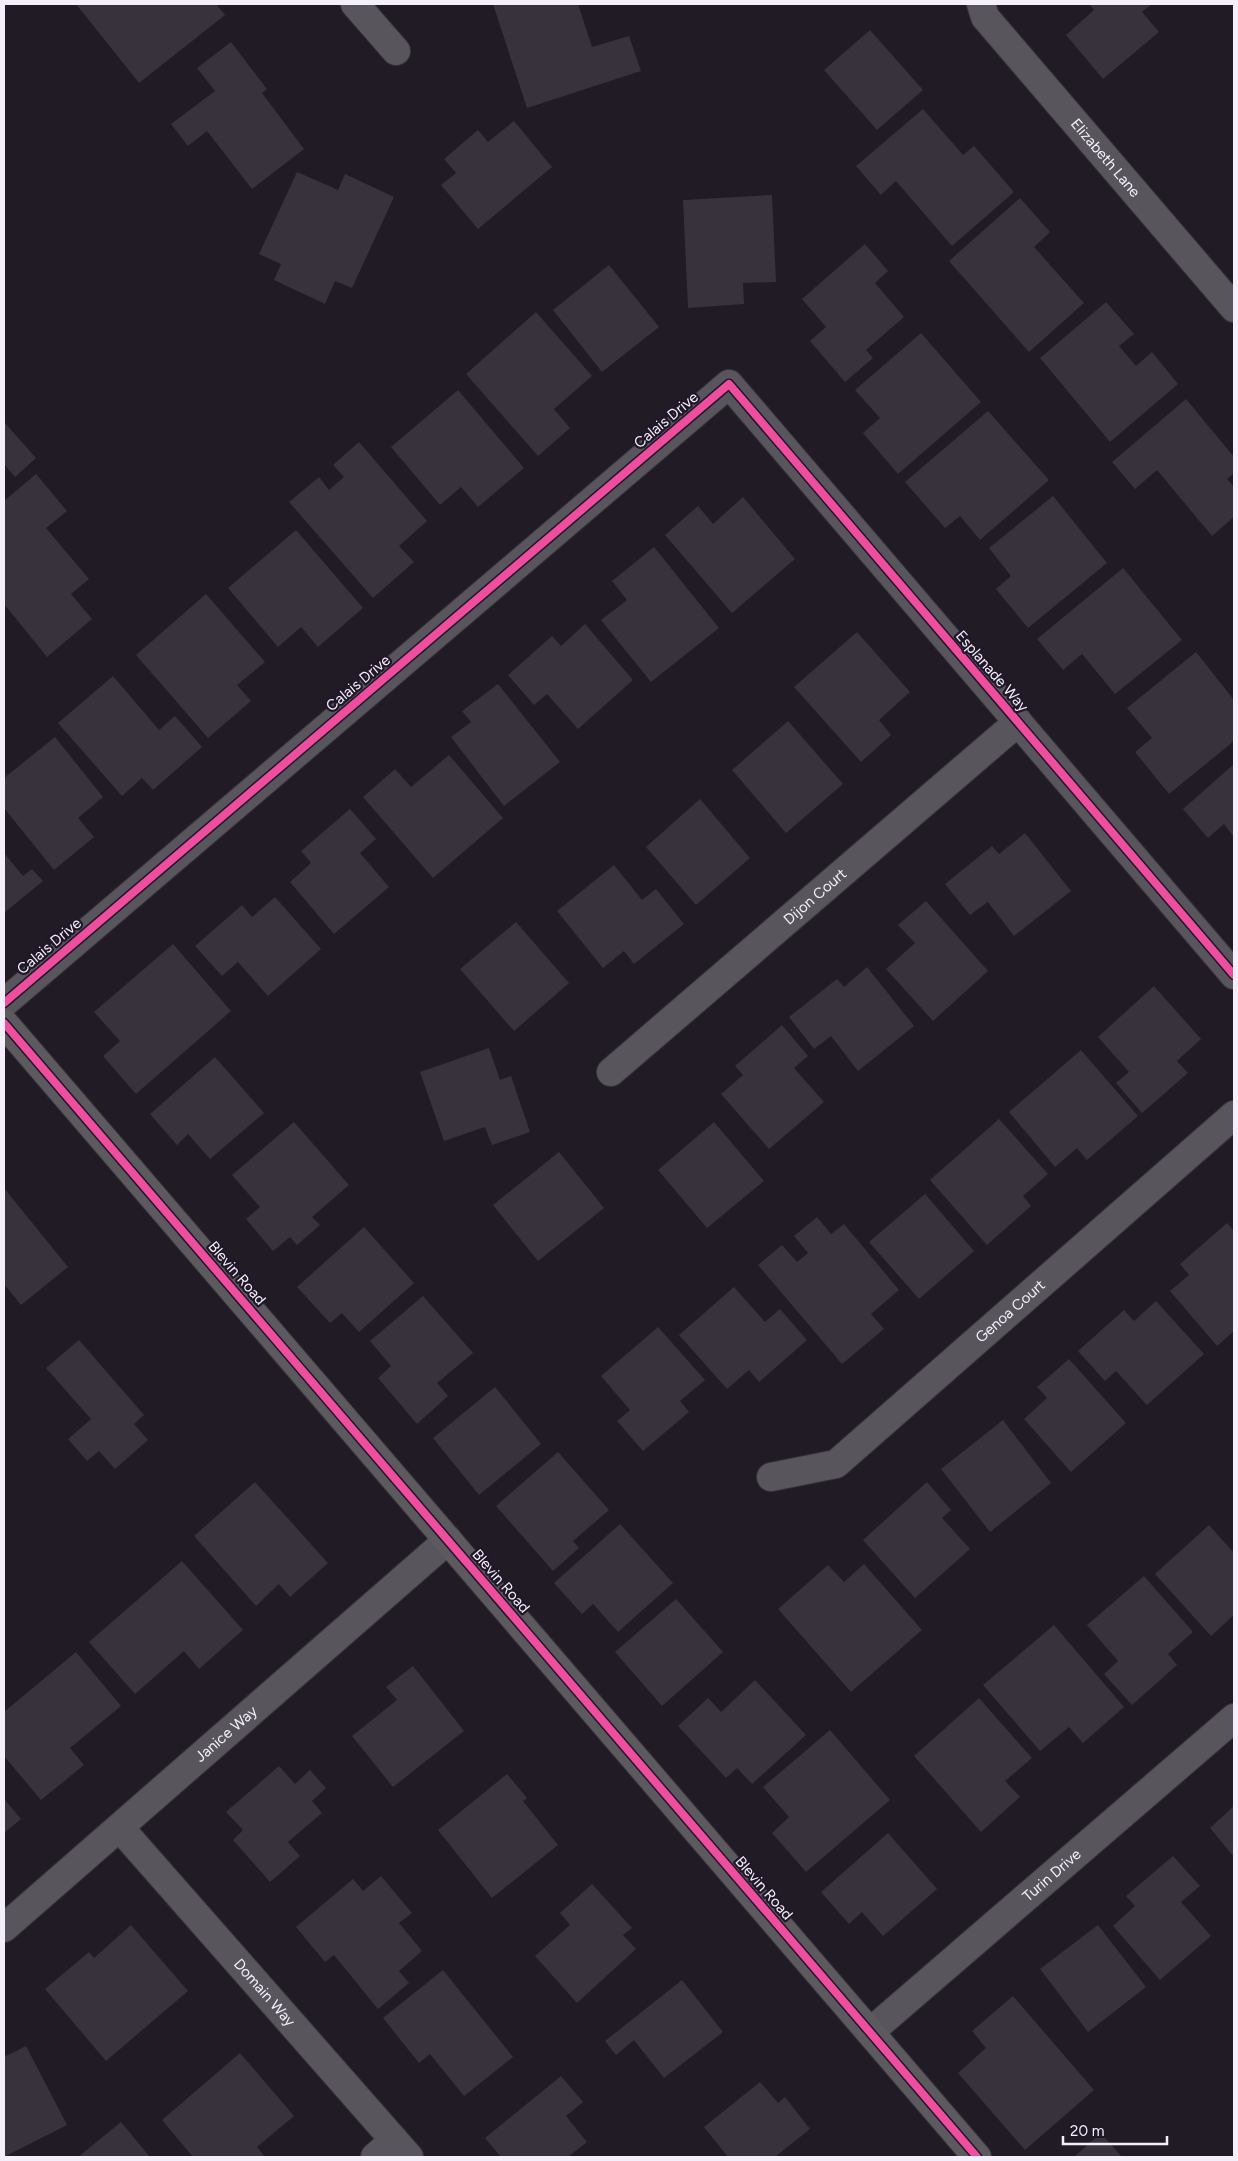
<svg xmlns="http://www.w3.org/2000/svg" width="1238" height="2161" font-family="Figtree,sans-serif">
	<rect width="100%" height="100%" fill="#201b25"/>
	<path fill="#38323d" d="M76,4h140l9,11 -86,68z
		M493,4h85l14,43 37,-11 12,35 -114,37z
		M1089,4h63l-10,8 17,20 -56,47 -37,-44 28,-25z
		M870,30l53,60 -46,40 -53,-60z
		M231,42l36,47 -5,4 42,56 -52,40 -45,-58 -19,15 -17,-22 44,-33 -18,-23z
		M923,109l40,46 11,-9 40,46 -62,54 -56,-65 -15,14 -25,-29z
		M514,121l38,46 -74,62 -37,-44 15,-12 -12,-14 34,-29 10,12z
		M297,172l41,18 7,-16 49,23 -42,91 -17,-7 -10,23 -51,-24 7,-16 -22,-10z
		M772,195l4,87 -33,1 1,21 -56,4 -5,-108z
		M1020,198l30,34 -16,15 50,56 -55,49 -80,-91z
		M865,244l23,27 -13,12 29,34 -38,33 7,8 -28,24 -35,-41 16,-14 -24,-28z
		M609,265l50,62 -57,45 -49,-62z
		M1106,302l28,32 -15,12 17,20 16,-14 26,32 -68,58 -70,-84z
		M536,312l56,64 -38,33 16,19 -32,28 -72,-82z
		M921,333l60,69 -83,72 -35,-41 17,-15 -25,-28z
		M458,390l66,78 -46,39 -17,-20 -21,18 -49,-58z
		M1186,399l48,58v16l-7,6 7,8v30l-22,19 -55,-66 -22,19 -23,-27z
		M988,411l61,69 -69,60 -20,-24 -15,12 -40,-46z
		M4,422l32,36 -21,19 -11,-13z
		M359,442l68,79 -28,25 15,16 -41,36 -84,-96 30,-25 10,13 15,-13 -11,-12z
		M36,474l31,37 -21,17 43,51 -18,15 21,25 -45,38 -43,-53v-103z
		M1053,496l54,67 -79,65 -32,-39 15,-13 -22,-28z
		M743,497l52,62 -63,54 -67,-78 33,-29 15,18z
		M296,530l67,78 -45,39 -17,-20 -23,20 -50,-59z
		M654,547l65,81 -68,54 -50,-62 26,-20 -15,-19z
		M1123,568l59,72 -67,54 -33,-40 -19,16 -26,-31z
		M206,594l59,68 -28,23 14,16 -43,37 -72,-83z
		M585,624l48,56 -55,49 -31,-35 -13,11 -26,-30 44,-39 9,10z
		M857,632l53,60 -31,28 12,15 -30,27 -67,-75z
		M1196,652l38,48v41l-65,53 -34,-42 17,-14 -25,-30z
		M113,676l46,54 16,-14 27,31 -49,43 -11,-12 -20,18 -64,-73z
		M498,684l62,78 -56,44 -53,-69 20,-15 -9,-11z
		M788,721l55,63 -57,49 -54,-63z
		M55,737l48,60 -25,21 16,19 -40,33 -50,-62v-30z
		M449,755l54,63 -70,60 -70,-81 32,-28 16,18z
		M1234,764v73l-10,-13 -16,14 -25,-29z
		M700,799l50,59 -54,47 -50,-58z
		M350,809l26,30 -16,14 29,34 -55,47 -44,-52 21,-19 -10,-12z
		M1025,833l46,58 -57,45 -26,-34 -18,13 -25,-31 47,-38 7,8z
		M4,853l19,23 9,-7 11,12 -39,32z
		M614,865l28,35 14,-11 28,35 -50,40 -10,-13 -21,17 -46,-57z
		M275,897l46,52 -53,47 -30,-34 -16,14 -27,-30 47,-41 10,12z
		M926,901l62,70 -55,50 -47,-52 29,-26 -17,-18z
		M516,922l53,61 -55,48 -54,-62z
		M173,944l58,67 -95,83 -33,-38 17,-15 -26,-29z
		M867,967l47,59 -56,45 -27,-35 -17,13 -25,-32 48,-38 7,8z
		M1154,986l47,53 -24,22 11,12 -46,40 -26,-30 13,-11 -31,-35z
		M782,1025l26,31 -14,12 30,34 -55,47 -48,-55 22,-19 -8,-9z
		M489,1048l11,32 11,-4 19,56 -38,13 -7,-18 -41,14 -24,-69z
		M1081,1050l57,66 -51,44 -10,-12 -22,19 -46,-55z
		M215,1057l49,56 -54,46 -22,-25 -11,11 -27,-31z
		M999,1119l49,55 -25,22 8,10 -44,39 -57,-65z
		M294,1122l55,63 -37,32 8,8 -23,20 -7,-8 -17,14 -27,-32 14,-12 -28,-32z
		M714,1122l50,59 -57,47 -49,-58z
		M559,1152l45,56 -66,53 -45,-56z
		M4,1188l64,79 -47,38 -17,-21z
		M925,1194l49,57 -55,48 -50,-57z
		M817,1217l14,17 13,-10 55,66 -28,24 13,15 -42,35 -84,-99 24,-20 15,17 11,-9 -14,-17z
		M1227,1223l7,8v100l-17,15 -47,-55 19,-16 -9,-11z
		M364,1227l50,56 -55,49 -17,-19 -12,10 -33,-36z
		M734,1287l31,35 15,-13 27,31 -48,42 -10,-12 -22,19 -48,-54z
		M423,1296l50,57 -36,30 11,13 -31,28 -39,-46 13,-12 -21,-25z
		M1156,1301l48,53 -57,51 -31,-34 -11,10 -27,-30 46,-41 10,11z
		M658,1327l47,53 -25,21 9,11 -46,39 -26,-30 13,-11 -29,-34z
		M79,1340l65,75 -10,9 14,16 -33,29 -16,-18 -12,10 -19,-22 23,-20 -45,-51z
		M1069,1359l57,64 -55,49 -47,-53 23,-21 -10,-11z
		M495,1387l46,57 -62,51 -46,-57z
		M1003,1420l48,63 -61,49 -49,-63z
		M558,1452l51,58 -36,31 6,7 -26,23 -57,-65z
		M255,1482l73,81 -38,34 -11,-13 -23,22 -62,-70z
		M927,1482l24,28 -9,8 28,31 -55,49 -52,-58z
		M620,1524l53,59 -55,49 -25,-28 -11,10 -28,-31z
		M1209,1525l25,28v62l-23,21 -56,-62z
		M182,1561l61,69 -44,39 -15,-18 -49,43 -46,-52z
		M864,1564l58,66 -71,62 -73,-83 50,-44 16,17z
		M1144,1576l49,56 -25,22 9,11 -45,40 -28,-31 14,-13 -31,-36z
		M676,1599l47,53 -61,54 -47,-54z
		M1054,1625l70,82 -41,36 -14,-16 -29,24 -57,-66z
		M76,1652l45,54 -51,42 14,17 -43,35 -37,-44v-44z
		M413,1666l51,65 -71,56 -41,-51 45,-36 -11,-13z
		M755,1680l51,55 -54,49 -15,-16 -11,10 -48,-52 30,-28 13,14z
		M979,1698l53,60 -27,23 15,16 -39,35 -67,-76z
		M830,1730l60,70 -84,72 -34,-39 17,-16 -26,-30z
		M279,1766l16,18 15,-14 16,18 -14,13 10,12 -34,29 12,14 -30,26 -37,-42 10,-10 -17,-18z
		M507,1774l20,24 -4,3 35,44 -66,53 -54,-68z
		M4,1799l17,20 -17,14z
		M1234,1806v51l-24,-29z
		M888,1833l49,56 -54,47 -21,-24 -13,12 -28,-32z
		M1173,1856l27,30 -19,16 30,34 -51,44 -47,-54 22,-20 -9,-10z
		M381,1876l31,37 -13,10 23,28 -23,20 10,12 -31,26 -44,-54 -9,7 -29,-35 57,-48 10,12z
		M592,1884l40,44 -9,7 13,14 -59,54 -42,-47 35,-31 -10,-12z
		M131,1925l57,66 -82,70 -61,-72 44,-37 5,6z
		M1098,1925l48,62 -58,45 -48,-63z
		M443,1970l70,87 -49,39 -34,-42 -11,9 -36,-45z
		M682,1980l41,52 -59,46 -30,-38 -18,15 -11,-14z
		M1013,1996l81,94 -69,60 -67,-77 28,-25 -14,-17z
		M26,2046l41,79 -63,32v-100z
		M240,2053l54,63 -37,31 8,10h-72l-31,-37z
		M561,2076l22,26 -17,14 21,26 -19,15h-67l-16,-19z
		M760,2082l18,21 7,-6 25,32 -35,28h-47l-24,-30z
		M121,2122l29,35h-72z
		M1101,2133l21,24h-48z"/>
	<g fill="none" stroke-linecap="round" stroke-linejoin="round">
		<g stroke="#38353c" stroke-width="30">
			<g id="street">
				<path d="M355,4l41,47"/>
				<path id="s1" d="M981,4l4,13 249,291"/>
				<path d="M4,1003l725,-619 505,591"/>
				<path id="s2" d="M611,1072l407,-350"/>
				<path id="s3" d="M771,1477l65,-13 398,-349"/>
				<path id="s4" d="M120,1828l289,329"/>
				<path id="s5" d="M4,1928l444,-388"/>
				<path id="s6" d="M870,2032l364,-314"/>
				<path d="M375,2157l19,-17"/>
			</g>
		</g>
		<g stroke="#38353c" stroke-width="30">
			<path id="secondary" d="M4,1023l973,1134"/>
		</g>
		<use href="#street" stroke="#59555d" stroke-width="28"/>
		<use href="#secondary" stroke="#5c5a5e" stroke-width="28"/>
		<g stroke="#201729" stroke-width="11">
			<path id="cycleway" d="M4,1003l725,-619 505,591
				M4,1023l973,1134"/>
		</g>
		<use href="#cycleway" stroke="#ef4d9e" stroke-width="8"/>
	</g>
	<g text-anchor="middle" stroke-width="4.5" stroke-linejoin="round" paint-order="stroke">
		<g font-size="15" fill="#f5effc" stroke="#201729">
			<text dy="5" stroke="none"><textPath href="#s1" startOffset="199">Elizabeth Lane</textPath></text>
			<text transform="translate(666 420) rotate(-40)" y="5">Calais Drive</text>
			<text transform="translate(992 671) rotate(49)" y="5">Esplanade Way</text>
			<text transform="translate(358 683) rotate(-40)" y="5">Calais Drive</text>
			<text dy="5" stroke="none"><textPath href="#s2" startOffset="269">Dijon Court</textPath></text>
			<text transform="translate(49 946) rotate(-40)" y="5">Calais Drive</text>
			<text transform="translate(237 1273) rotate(49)" y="5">Blevin Road</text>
			<text dy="5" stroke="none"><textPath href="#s3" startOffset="298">Genoa Court</textPath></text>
			<text transform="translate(501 1581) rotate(49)" y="5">Blevin Road</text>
			<text dy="5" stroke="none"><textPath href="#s5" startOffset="295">Janice Way</textPath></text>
			<text dy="5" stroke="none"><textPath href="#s6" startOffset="240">Turin Drive</textPath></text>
			<text transform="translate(764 1888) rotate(49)" y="5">Blevin Road</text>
			<text dy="5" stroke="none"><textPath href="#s4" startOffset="219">Domain Way</textPath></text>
		</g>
	</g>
	<rect width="1238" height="2161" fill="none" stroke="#f5effc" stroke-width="10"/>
	<path d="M1063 2136v8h104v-8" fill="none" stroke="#f5effc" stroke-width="2.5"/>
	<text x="1070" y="2136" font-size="15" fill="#f5effc" stroke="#201729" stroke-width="4" paint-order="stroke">20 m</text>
</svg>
